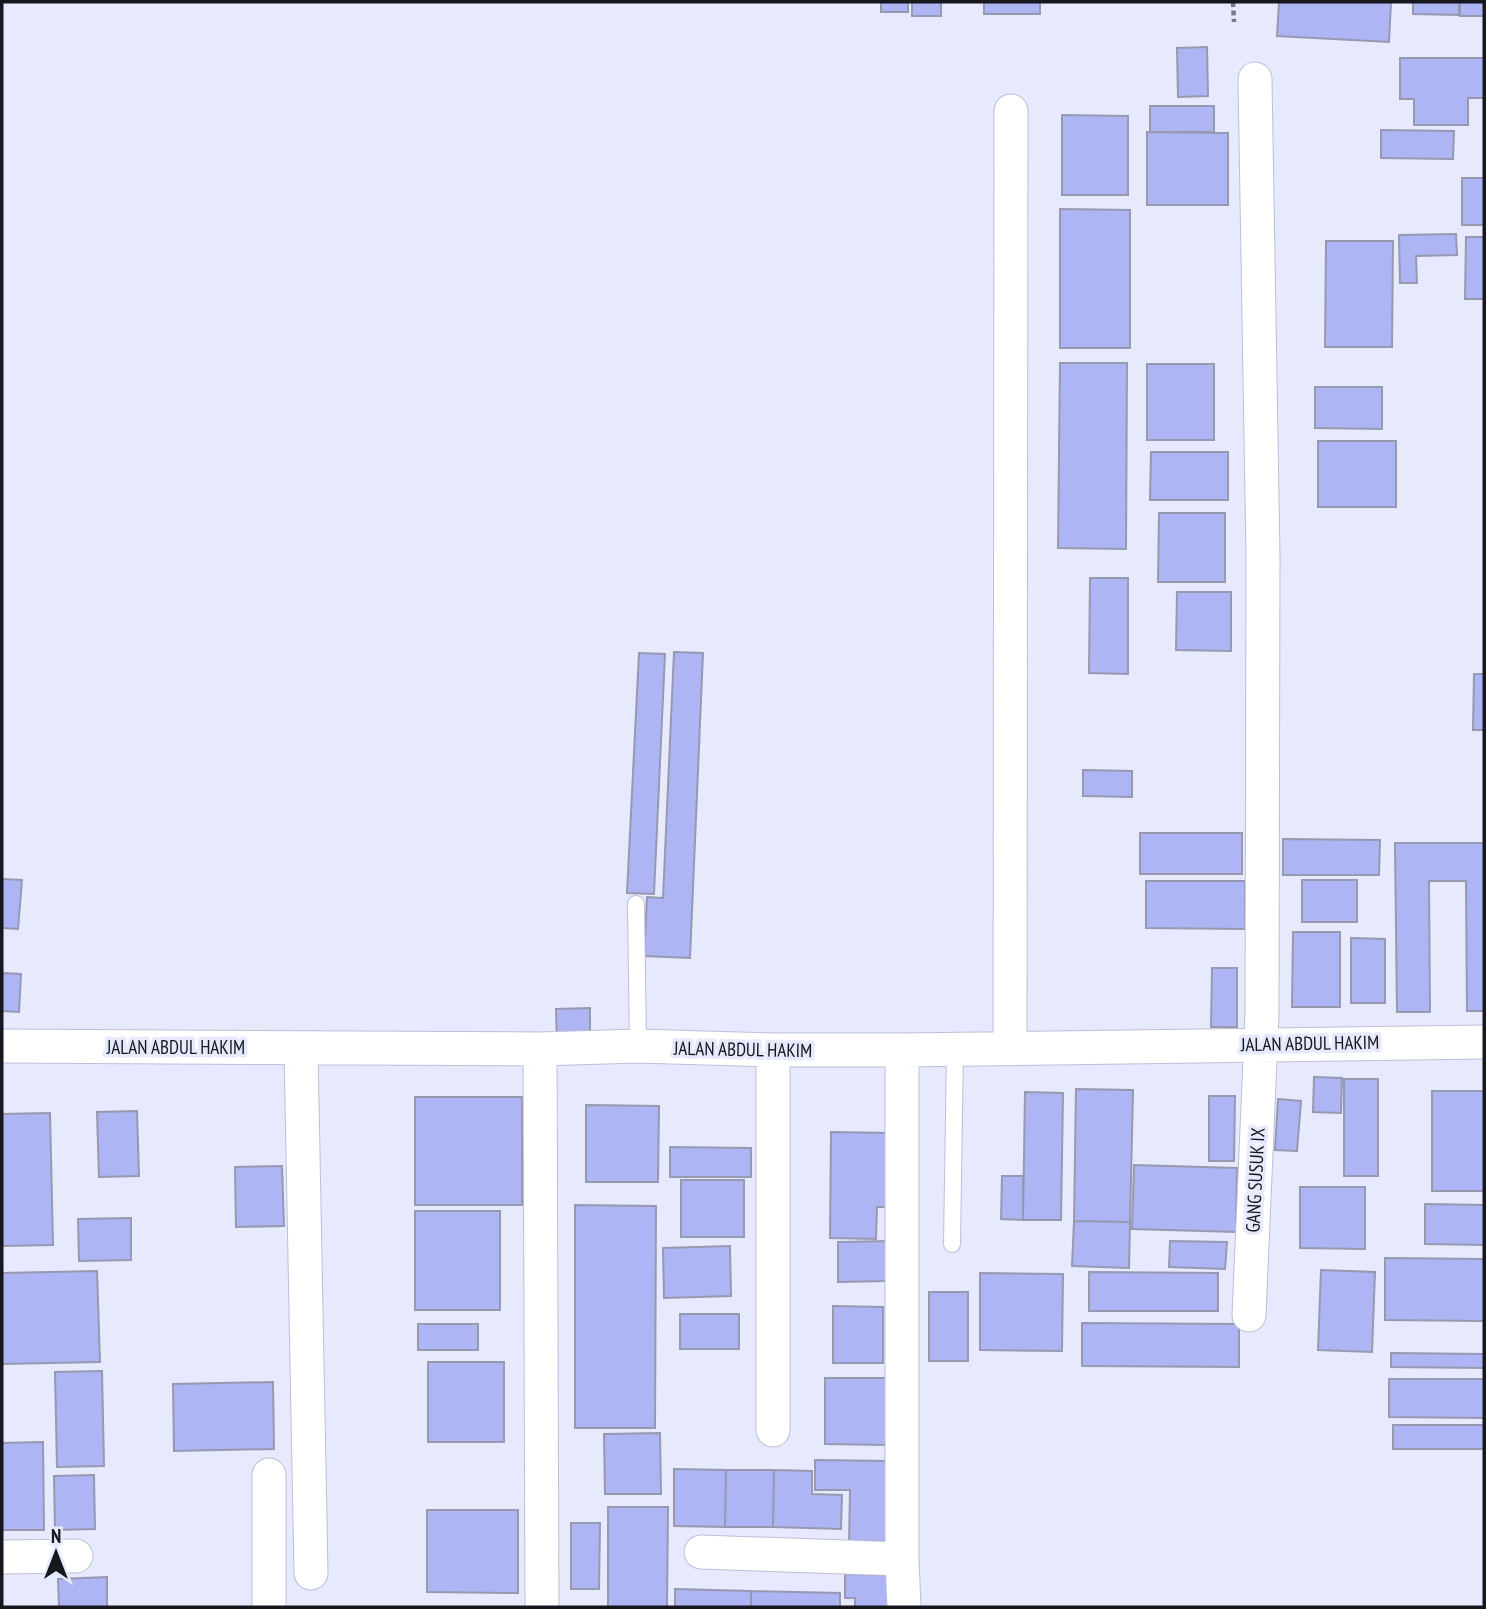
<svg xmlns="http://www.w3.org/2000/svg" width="1486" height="1609" font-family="'PT Sans Narrow',sans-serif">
	<rect width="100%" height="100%" fill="#e7eafd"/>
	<path fill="#aeb5f5" stroke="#9699af" stroke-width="2" d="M881,2h27v10h-27z
		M912,2h29v14h-29z
		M984,2h56v12h-56z
		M1279,2h112l-2,40 -112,-6z
		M1413,2h46v13l-46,-1z
		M1460,2h24v14h-24z
		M1207,47l1,49 -30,1 -1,-49z
		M1400,58h84v40h-16v27h-54v-26h-14z
		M1150,106h64v26h-64z
		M1062,115l66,1v79h-66z
		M1381,130l73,1 -1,28 -72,-1z
		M1147,132l81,1v72h-81z
		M1462,178h22v47h-22z
		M1060,209l70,1v138h-70z
		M1456,234l1,21 -41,1 1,27h-17l-1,-48z
		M1466,237h18v62h-19z
		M1326,241h67l-1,106h-67z
		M1060,363h67l-1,186 -68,-1z
		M1147,364h67v76h-67z
		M1315,387h67v42l-67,-1z
		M1318,441h78v66h-78z
		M1151,452h77v48h-78z
		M1159,513h66v69h-67z
		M1090,578h38v96l-39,-1z
		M1177,592h54v59l-55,-1z
		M674,652l29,1 -13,305 -46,-2 3,-59 16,1z
		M639,653l26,1 -11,240 -27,-1z
		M1474,674h10v56h-11z
		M1083,770l49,1v26l-49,-1z
		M1140,833h102v41h-102z
		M1283,839l97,1 -1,35h-96z
		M1395,843h89v168h-17l-1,-130h-37l1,131h-33z
		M2,879l20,1 -4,49 -16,-1z
		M1302,880h55v42h-55z
		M1146,881h99v48l-99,-1z
		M1293,932h47v75h-48z
		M1351,938l34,1v64h-34z
		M1212,968h25v59h-26z
		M2,973l19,1 -2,38 -17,-1z
		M590,1008v35l-33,1 -1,-35z
		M1314,1077l28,1 -1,35 -28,-1z
		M1344,1079h34v97h-34z
		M1076,1089l57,1 -3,132 -56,-1z
		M1432,1091h52v100h-52z
		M1025,1092l38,1 -2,127h-38z
		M1209,1096h26l-1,65h-25z
		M415,1097h107v108h-107z
		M1278,1099l23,2 -4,50 -22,-1z
		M586,1105l73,1 -1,76h-72z
		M137,1111l2,65 -40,1 -2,-65z
		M50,1113l3,132 -51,1v-132z
		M831,1132l61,1 -2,74h-13l-1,32 -46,-1z
		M670,1147l81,1v29h-81z
		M1134,1165l103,3 -1,64 -104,-3z
		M282,1166l2,60 -48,1 -1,-60z
		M1002,1176h21v44l-22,-1z
		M681,1180h63v57h-63z
		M1300,1187h65v62l-65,-1z
		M1425,1204l59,1v40l-59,-1z
		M575,1205l81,1 -1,222h-80z
		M415,1211h85v99h-85z
		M131,1218v42l-52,1 -1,-42z
		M1074,1221l56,1 -1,46 -57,-2z
		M888,1241l1,40 -51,1v-40z
		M1170,1241l57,1 -2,27 -56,-2z
		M730,1246l1,50 -67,2 -1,-50z
		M1385,1258l99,1v62l-99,-1z
		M1321,1270l54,2 -3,80 -54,-2z
		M97,1271l3,91 -98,2v-91z
		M1089,1272l129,1v38h-129z
		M980,1273l83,1 -1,77 -82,-1z
		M929,1292h39v69h-39z
		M833,1306l50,1v56h-50z
		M680,1314h59v35h-59z
		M1082,1323l157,1v43l-157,-1z
		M418,1324h60v26h-60z
		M1391,1353l93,1v14l-93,-1z
		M428,1362h76v80h-76z
		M102,1371l2,95 -47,1 -2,-95z
		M825,1378h63l-1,67 -62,-1z
		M1389,1379h95v39l-95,-1z
		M273,1382l1,67 -100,2 -1,-67z
		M1393,1425h91v24h-91z
		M660,1433l1,61h-56l-1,-60z
		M43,1442l1,88h-42v-87z
		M815,1460l74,1 -1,83h-39l1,-54h-35z
		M674,1469l52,1 -1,57 -51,-1z
		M726,1470h48l-1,57h-48z
		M774,1470l38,1v23l30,1 -1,34 -68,-2z
		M94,1475l1,54 -40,1 -1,-54z
		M608,1507h60l-1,100h-59z
		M427,1510h91v83l-91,-1z
		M571,1523h29l-1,66h-28z
		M845,1574l49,1v32h-39v-9h-10z
		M107,1577v30h-48l-1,-28z
		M675,1589l76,2v16h-76z
		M751,1591l89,2v14h-89z"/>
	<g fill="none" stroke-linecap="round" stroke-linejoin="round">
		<g stroke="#bcbfd7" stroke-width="18">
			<path id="service" d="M636,904l2,142
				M952,1244l3,-195"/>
		</g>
		<g stroke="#bcbfd7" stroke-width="35">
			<path id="minor" d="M2,1046l538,3 98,-3 135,4h129l582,-8
				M301,1048l10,525
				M540,1049l2,558
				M1010,1049l1,-938
				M773,1050v380
				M902,1050v509l2,48
				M1249,1315l13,-301 1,-458 -8,-477
				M269,1475v132
				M701,1552l201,7
				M2,1557l74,-1"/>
		</g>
		<path stroke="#787a87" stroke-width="4.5" stroke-dasharray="5 3.5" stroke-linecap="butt" d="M1233,2l1,20"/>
		<use href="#service" stroke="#fff" stroke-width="16"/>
		<use href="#minor" stroke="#fff" stroke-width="33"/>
	</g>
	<g text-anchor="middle" stroke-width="7" stroke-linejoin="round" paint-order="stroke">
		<g font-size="19" fill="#16171f" stroke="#e7eafd">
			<text transform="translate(1310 1043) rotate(-1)" y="7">JALAN ABDUL HAKIM</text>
			<text x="176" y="1054">JALAN ABDUL HAKIM</text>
			<text transform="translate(743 1049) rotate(1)" y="7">JALAN ABDUL HAKIM</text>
			<text transform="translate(1255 1180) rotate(-87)" y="7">GANG SUSUK IX</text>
		</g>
	</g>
	<rect width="1486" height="1609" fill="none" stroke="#16171f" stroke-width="7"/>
	<g transform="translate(56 1553)" stroke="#e7eafd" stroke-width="5" paint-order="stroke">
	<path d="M0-5L12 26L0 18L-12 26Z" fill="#16171f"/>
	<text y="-10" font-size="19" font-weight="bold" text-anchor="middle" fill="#16171f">N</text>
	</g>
</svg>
